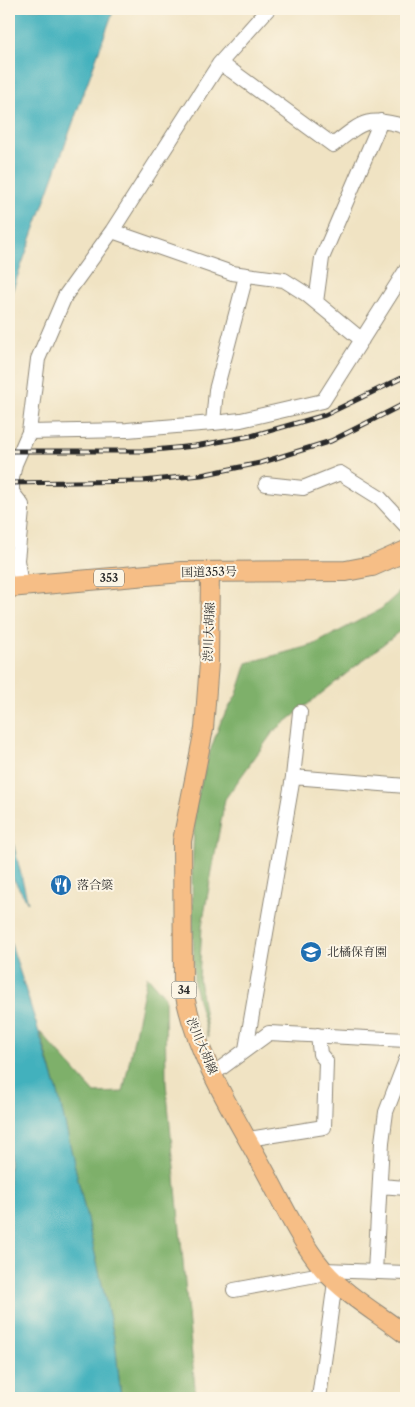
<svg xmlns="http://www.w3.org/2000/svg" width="415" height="1407" font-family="'Libre Caslon Text','Noto Serif JP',serif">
	<rect width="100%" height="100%" fill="#fcf5e5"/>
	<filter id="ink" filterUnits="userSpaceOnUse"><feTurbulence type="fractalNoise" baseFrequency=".02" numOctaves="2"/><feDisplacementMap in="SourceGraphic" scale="10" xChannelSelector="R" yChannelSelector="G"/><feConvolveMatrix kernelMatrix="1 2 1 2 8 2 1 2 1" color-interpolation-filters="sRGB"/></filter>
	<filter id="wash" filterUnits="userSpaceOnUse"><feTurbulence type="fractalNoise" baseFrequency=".0096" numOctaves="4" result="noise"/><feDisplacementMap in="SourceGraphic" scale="20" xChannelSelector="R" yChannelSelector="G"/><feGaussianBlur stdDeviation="1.12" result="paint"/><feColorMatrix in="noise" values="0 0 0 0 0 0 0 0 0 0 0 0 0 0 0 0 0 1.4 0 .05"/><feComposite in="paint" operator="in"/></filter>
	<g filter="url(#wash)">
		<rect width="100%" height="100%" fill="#f0e3c3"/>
		<path fill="#7eb06b" stroke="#546e4b" d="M406,586v40l-133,106 -48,67 -23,127 -3,53 9,58 -14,-52 -2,-110 3,-69 14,-52 12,-33 16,-27 10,-31 66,-18 68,-36z
			M147,976l18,21 1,86 30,315h-75l-6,-57 -57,-248 -18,-61 55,61 28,-1z"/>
		<path fill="#42b1bd" stroke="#366e74" d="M9,9h105l-105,291z
			M9,826l19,77 -19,-31z
			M9,937l49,156 57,248 6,57h-112z"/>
	</g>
	<g filter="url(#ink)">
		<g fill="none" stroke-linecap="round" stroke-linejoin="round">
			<g stroke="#8e8777" stroke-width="16">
				<path id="minor" d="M219,64l13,7 101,74c29,-23 36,-30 73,-18
					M112,231l120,42 52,7 22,14 56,46
					M316,302l6,-44 59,-137
					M213,423l3,-33 30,-114
					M29,432l98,-2 86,-7 28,-3 82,-19 83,-131
					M266,484l37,4 37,-15 40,25 26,28
					M21,586l-4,-26 5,-49v-6l-10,-13v-14l3,-14 14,-32 9,-73 27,-63 47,-65 107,-167 49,-55
					M293,777l113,9
					M246,1049l47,-272 7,-65
					M213,1074l56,-41 137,7
					M248,1139l76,-12 2,-66 -6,-7 -2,-19
					M380,1186l26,2
					M324,1270l82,3
					M375,1272l7,-130 4,-30 20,-52
					M234,1290l93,-17
					M319,1398l16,-116"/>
			</g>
			<g stroke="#8e8777" stroke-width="20">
				<path id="major" d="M210,572l-1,91 -5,66 -22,112 1,144c10,67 50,127 82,186 18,33 34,69 58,98 22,26 56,45 83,66"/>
			</g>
			<g stroke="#8e8777" stroke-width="22">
				<path id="highway" d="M9,587l173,-15 164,-1 26,-5 34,-15"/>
			</g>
			<use href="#minor" stroke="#fff" stroke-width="14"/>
			<use href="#major" stroke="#f6be86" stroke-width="18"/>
			<use href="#highway" stroke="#f6be86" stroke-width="20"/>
			<g stroke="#2b2b2b" stroke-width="5">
				<path id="rail" d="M9,451h135l51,-5 56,-10 74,-21 81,-39
					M9,483l134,-2 58,-6 59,-12 71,-22 75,-38"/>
			</g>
			<use href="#rail" stroke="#fcf5e5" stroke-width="3" stroke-dasharray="9" stroke-linecap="butt"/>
		</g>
	</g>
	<defs>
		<g id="restaurant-disc" transform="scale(1.125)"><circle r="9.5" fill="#1f6fb2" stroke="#fcf5e5"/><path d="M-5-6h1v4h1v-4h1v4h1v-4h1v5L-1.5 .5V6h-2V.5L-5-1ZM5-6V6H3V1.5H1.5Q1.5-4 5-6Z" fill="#fff"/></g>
		<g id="school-disc" transform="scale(1.125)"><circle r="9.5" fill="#1f6fb2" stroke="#fcf5e5"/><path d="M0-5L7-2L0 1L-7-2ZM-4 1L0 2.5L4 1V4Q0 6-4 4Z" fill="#fff"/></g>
	</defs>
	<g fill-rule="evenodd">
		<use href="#restaurant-disc" x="61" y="885"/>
		<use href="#school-disc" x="311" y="952"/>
	</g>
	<g text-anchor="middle" stroke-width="4" stroke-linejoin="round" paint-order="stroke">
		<g fill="#fcf5e5" stroke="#6a6863" stroke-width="1">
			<rect x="94" y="569.5" width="30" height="17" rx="4"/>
			<rect x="171.5" y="981.5" width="25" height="17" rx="4"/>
		</g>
		<g font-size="11" font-weight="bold" fill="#2b2b2b">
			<text x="109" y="582">353</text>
			<text x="184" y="994">34</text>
		</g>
		<g font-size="12" fill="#2b2b2b" stroke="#fcf5e5">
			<text transform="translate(209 572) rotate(-1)" y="4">国道353号</text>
			<text transform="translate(209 632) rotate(-88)" y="4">渋川大胡線</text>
			<text transform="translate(202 1046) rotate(67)" y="4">渋川大胡線</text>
		</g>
		<g font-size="12" fill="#2b2b2b" stroke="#fcf5e5" text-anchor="start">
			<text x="77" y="889">落合簗</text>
			<text x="327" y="956">北橘保育園</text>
		</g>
	</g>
	<rect width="415" height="1407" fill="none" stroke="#fcf5e5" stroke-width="30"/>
</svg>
